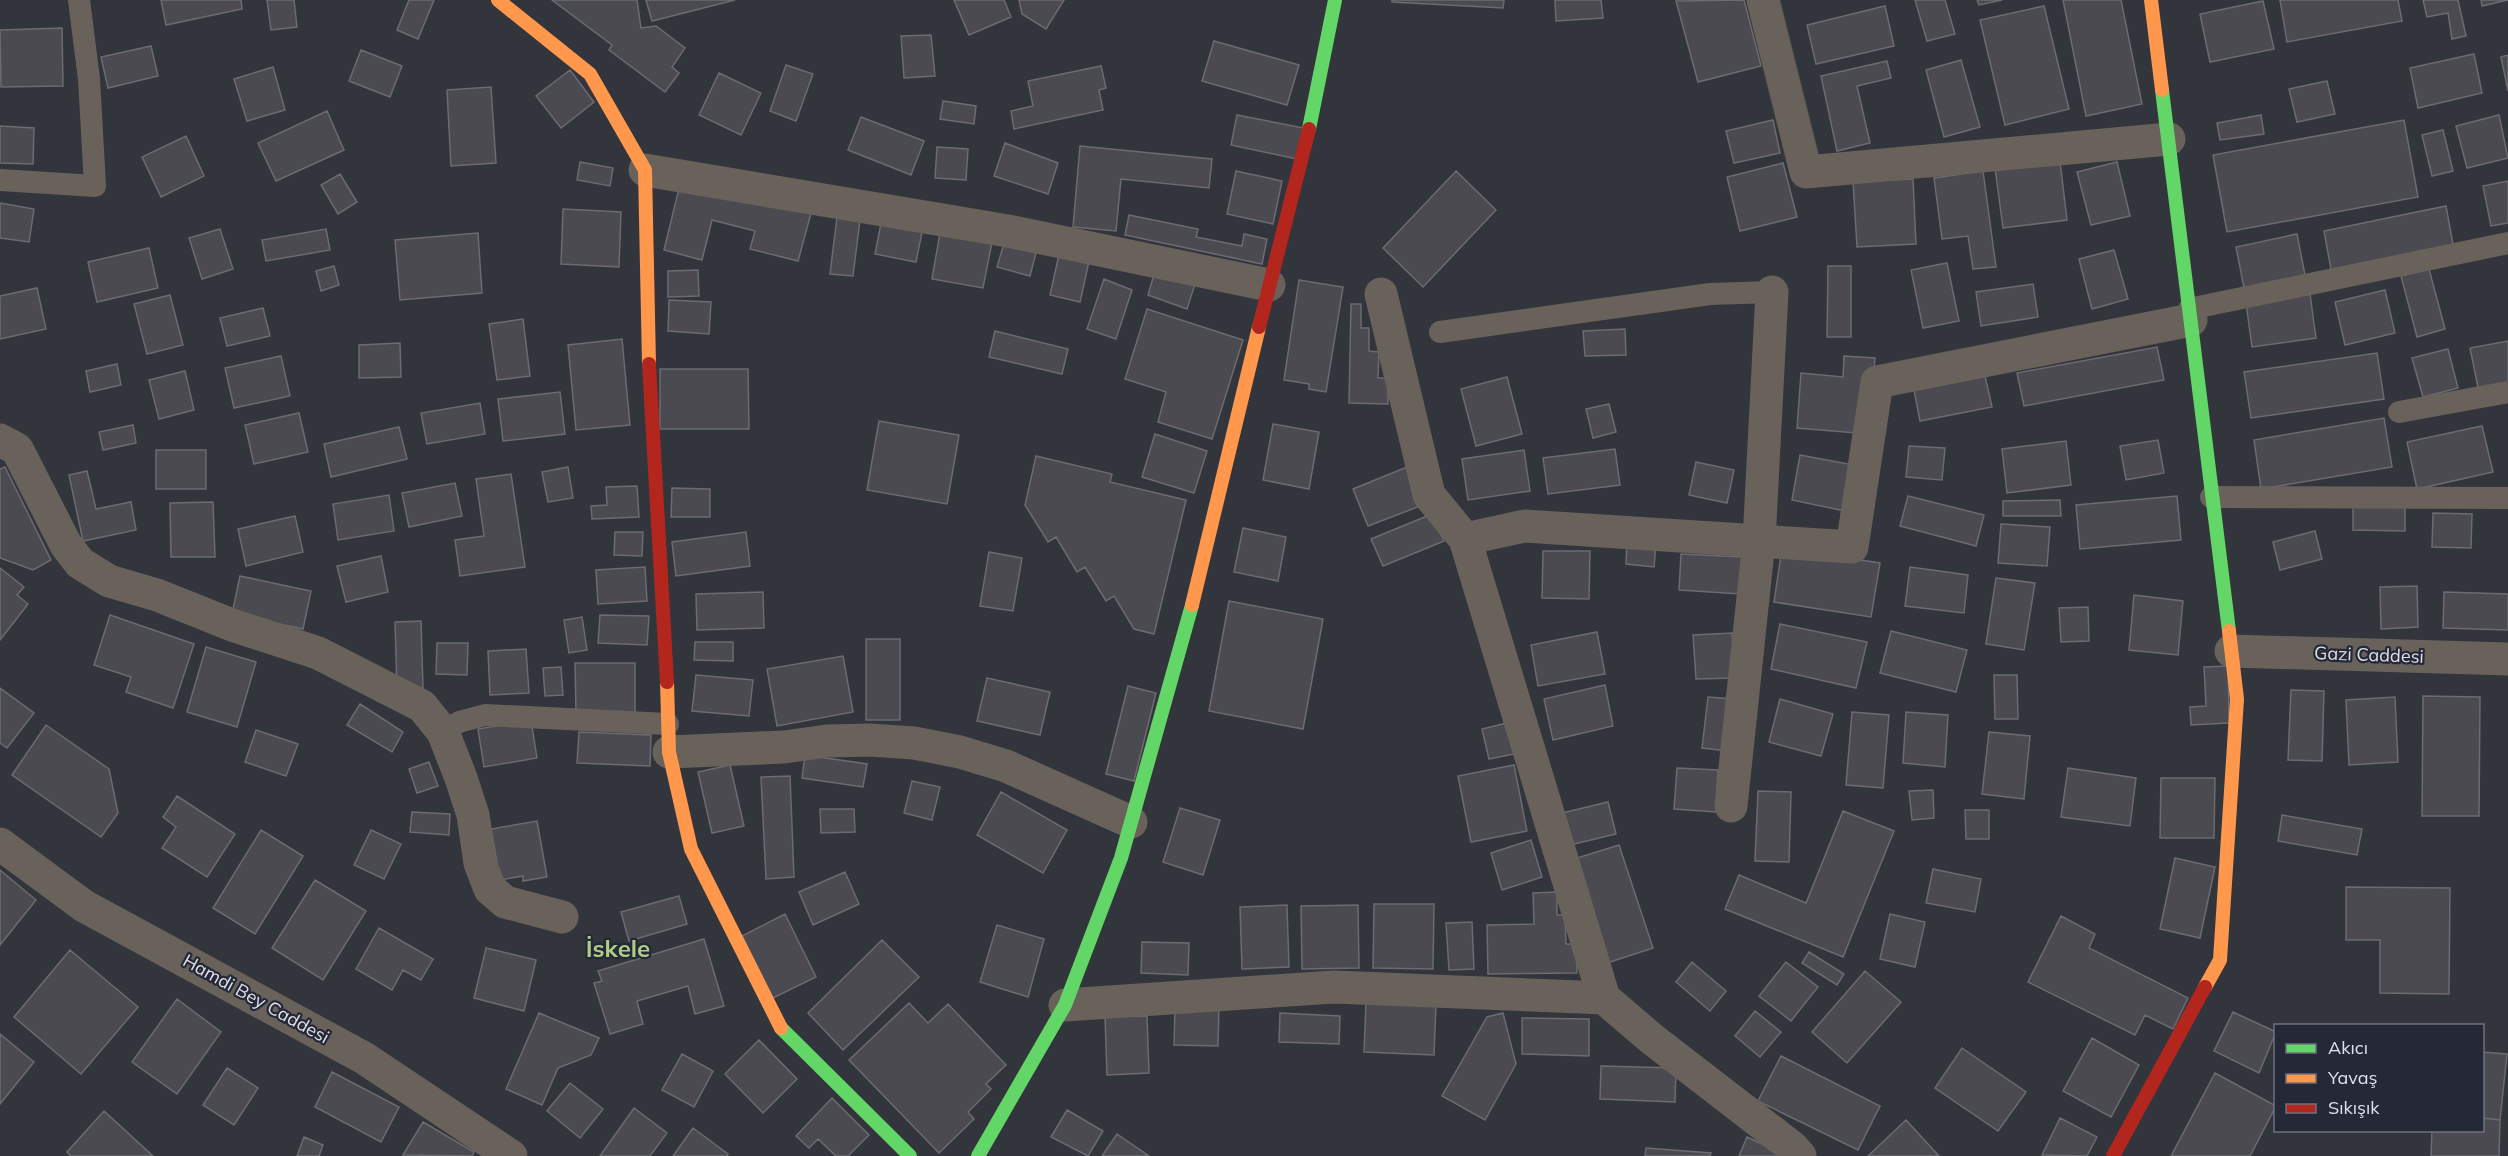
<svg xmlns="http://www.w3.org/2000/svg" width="2508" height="1156" font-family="Mulish,sans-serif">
	<rect width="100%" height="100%" fill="#33353c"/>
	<path fill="#4a4a50" stroke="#6b6b71" stroke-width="1.5" d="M161,0h80l1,9 -76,16z
		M267,0h27l3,27 -26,3z
		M409,0h25l-16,39 -21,-9z
		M552,0h85l4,28 15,-2 29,22 -13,19 7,6 -14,19 -56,-42 3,-5z
		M646,0h89l-83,21z
		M954,0h50l7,17 -42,18z
		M1019,0h45l-18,29 -24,-15z
		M1392,0h112l-1,8 -111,-6z
		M1555,0h46l2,18 -47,3z
		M1744,0l17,66 -63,16 -22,-81z
		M1915,0h30l10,34 -28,7z
		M1977,0h25l-23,5z
		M2063,0h58l21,104 -56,12z
		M2280,0h118l4,21 -115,21z
		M2423,0h35l8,36 -14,3 -4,-26 -21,4z
		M2481,0h27l-26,6z
		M2263,1l11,48 -64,13 -10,-48z
		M1885,6l9,40 -78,18 -9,-39z
		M2044,6l25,103 -64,16 -25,-105z
		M62,28l1,58 -62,1 -1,-57z
		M931,35l4,41 -31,2 -3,-42z
		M1214,41l85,24 -12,40 -85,-24z
		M151,46l7,30 -50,12 -7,-31z
		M361,50l41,16 -12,31 -41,-16z
		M2474,54l8,39 -64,15 -8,-40z
		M2508,55v36l-7,-34z
		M1961,60l19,67 -36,10 -18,-67z
		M1887,61l4,17 -34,8 13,57 -33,8 -16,-75z
		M786,65l27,9 -17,47 -26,-10z
		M1101,66l5,22 -7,2 4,20 -89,19 -3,-18 22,-5 -5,-25z
		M273,67l12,43 -38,11 -13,-42z
		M570,70l24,32 -33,26 -25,-32z
		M719,73l42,20 -20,42 -42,-20z
		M2327,81l8,33 -38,8 -8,-33z
		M491,87l5,76 -45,3 -4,-76z
		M943,101l33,5 -2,18 -34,-5z
		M327,111l17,39 -68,31 -18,-38z
		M1237,115l72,14 -7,31 -71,-15z
		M2261,115l3,19 -44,6 -3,-17z
		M2499,115l9,43 -41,10 -11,-42z
		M861,117l63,24 -13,34 -63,-25z
		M1773,120l7,33 -46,10 -8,-32z
		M2404,120l14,77 -191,35 -14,-77z
		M0,126l34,2 -1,36 -33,-1z
		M2443,130l10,41 -21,5 -10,-41z
		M186,136l18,40 -43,21 -19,-40z
		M1005,143l53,20 -10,31 -54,-18z
		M1080,146l132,13 -3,29 -88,-9 -5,52 -43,-4z
		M937,147l31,2 -2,31 -31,-2z
		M2060,161l7,59 -64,8 -8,-60z
		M580,162l33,6 -3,18 -33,-6z
		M2117,162l13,54 -39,9 -14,-53z
		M1783,163l14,54 -57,14 -13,-54z
		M1236,171l46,10 -9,43 -46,-10z
		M1456,171l40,39 -73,77 -40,-39z
		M1983,171l13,96 -23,2 -5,-33 -26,3 -8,-61z
		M340,174l17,28 -19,12 -17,-29z
		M1913,179l3,65 -59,3 -4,-65z
		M681,180l132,26 -15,55 -48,-12 5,-18 -43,-11 -10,40 -38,-10z
		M2508,181v42l-17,3 -8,-40z
		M0,203l34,6 -5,33 -29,-4z
		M2446,206l8,44 -122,25 -8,-44z
		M563,209l58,3 -2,55 -58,-3z
		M883,213l41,9 -8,40 -41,-8z
		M1129,215l69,14 -2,8 46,9 2,-12 23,5 -5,25 -137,-29z
		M837,217l23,3 -7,56 -23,-2z
		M941,227l52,10 -10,51 -51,-9z
		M220,229l13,40 -31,10 -13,-41z
		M326,229l4,21 -64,11 -4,-21z
		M478,233l4,60 -82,7 -5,-60z
		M2297,234l8,41 -61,13 -8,-41z
		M1005,240l32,9 -7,27 -33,-9z
		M149,248l9,40 -61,14 -9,-40z
		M1060,250l30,7 -10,45 -30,-7z
		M2114,250l14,49 -36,10 -13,-50z
		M1947,263l12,58 -36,7 -12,-58z
		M334,266l5,19 -18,6 -5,-20z
		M1828,266h23v71h-24z
		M2429,269l16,60 -28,8 -16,-61z
		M698,270l1,26 -31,1v-26z
		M1155,271l40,13 -8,25 -39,-14z
		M1104,279l28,11 -16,49 -29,-10z
		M1299,280l44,7 -17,105 -17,-3v-5l-25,-4z
		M2033,284l5,33 -57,9 -5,-34z
		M37,288l9,41 -46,10v-43z
		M2385,290l10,43 -50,12 -10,-43z
		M2310,294l6,44 -64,9 -6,-44z
		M170,295l13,50 -36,9 -13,-50z
		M669,300l42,2 -2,32 -41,-3z
		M1351,304h10v24h8v23l10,1 -1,26h10v26l-39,-1z
		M263,308l7,28 -43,10 -7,-28z
		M1147,309l96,31 -31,99 -54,-17 8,-30 -41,-13z
		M523,319l7,57 -33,4 -8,-56z
		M1625,329l1,26 -41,1 -2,-25z
		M995,331l73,18 -6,25 -73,-17z
		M622,339l8,86 -54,5 -8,-85z
		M2508,341v45l-29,6 -9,-44z
		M400,343l1,34 -42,1v-33z
		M2157,347l7,33 -140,26 -7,-33z
		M2448,349l10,39 -35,9 -11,-39z
		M2377,353l7,46 -133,19 -7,-46z
		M281,356l9,40 -56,12 -9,-40z
		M1844,356l31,2 -6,76 -72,-6 4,-55 42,4z
		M117,364l4,21 -31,7 -4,-21z
		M660,369h88l1,60h-89z
		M185,371l9,39 -35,9 -10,-39z
		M1985,376l7,31 -72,14 -6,-31z
		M1507,377l15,57 -46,12 -15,-57z
		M560,392l5,42 -62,7 -5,-42z
		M480,403l5,31 -58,10 -6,-31z
		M1609,404l7,28 -23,6 -7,-29z
		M299,413l9,39 -54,12 -9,-39z
		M2384,418l8,49 -131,22 -7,-49z
		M879,421l80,14 -12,69 -80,-14z
		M1273,424l46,8 -10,57 -46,-9z
		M133,425l3,18 -33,7 -4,-18z
		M2482,426l11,46 -76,17 -10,-47z
		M399,427l8,32 -76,18 -7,-33z
		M1155,434l52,17 -13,42 -52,-16z
		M2158,440l6,33 -38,7 -6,-34z
		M2066,441l5,44 -64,8 -5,-44z
		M1909,446l36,2 -3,32 -36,-3z
		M1615,449l5,36 -72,9 -5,-36z
		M156,450h50v39h-50z
		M1524,450l6,41 -62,9 -6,-41z
		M1800,455l54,10 -9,46 -53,-11z
		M1036,456l76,18 -2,8 76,18 -32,134 -20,-5 -20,-33 -8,5 -21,-34 -8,5 -21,-35 -8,5 -23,-37z
		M1696,462l38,8 -7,33 -38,-8z
		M1412,465l16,38 -60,23 -15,-37z
		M5,467l46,93 -18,10 -33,-12v-89z
		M568,467l5,31 -25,4 -6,-30z
		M87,471l9,38 35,-7 5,28 -53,11 -14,-66z
		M511,474l14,93 -65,9 -5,-36 29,-4 -8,-57z
		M455,483l7,33 -53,11 -7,-34z
		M637,486l2,31 -47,2 -1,-13 16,-1 -1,-18z
		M672,488l38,1v28h-39z
		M389,495l5,36 -56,9 -5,-36z
		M1908,496l76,19 -8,31 -76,-20z
		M2177,496l4,44 -101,9 -4,-44z
		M2060,500l1,16h-58v-15z
		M213,502l2,55h-44l-1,-54z
		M2353,504h52v27l-52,-1z
		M2433,513l39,1 -1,34 -39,-1z
		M1432,514l12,27 -61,25 -12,-27z
		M295,516l8,36 -57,14 -8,-37z
		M2001,524l49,3 -3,39 -49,-3z
		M1243,528l43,9 -8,44 -44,-9z
		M2315,531l7,28 -42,11 -7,-28z
		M615,532h28l-1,24 -28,-1z
		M746,532l4,34 -74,10 -4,-34z
		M1627,541l29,3 -2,23 -28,-3z
		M1782,548l98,15 -9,54 -97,-15z
		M1543,551h47l-1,48 -47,-1z
		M989,552l33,6 -9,53 -33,-5z
		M1681,554l62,3 -2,37 -62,-4z
		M381,556l7,36 -42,10 -9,-36z
		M645,567l2,34 -49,3 -2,-34z
		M1910,567l58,8 -4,38 -59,-7z
		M0,568l24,19 -7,8 11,9 -28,36z
		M240,576l71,15 -8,38 -71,-15z
		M1996,578l39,5 -11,67 -38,-6z
		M2417,586l1,41 -37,2 -1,-42z
		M763,592l1,36 -67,2 -1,-36z
		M2444,592l64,2v36l-65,-2z
		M2134,595l49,6 -5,54 -49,-5z
		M1229,601l94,18 -20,110 -94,-18z
		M2088,607l1,34 -28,1 -2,-34z
		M110,615l84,29 -21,64 -47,-16 5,-15 -37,-12z
		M600,615l49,1 -2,29 -49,-2z
		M582,617l5,33 -18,3 -5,-33z
		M421,621l2,67 -26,1 -2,-67z
		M1780,624l87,18 -11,46 -85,-19z
		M1891,631l76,19 -11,42 -76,-19z
		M1597,632l8,42 -67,12 -7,-41z
		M1732,633l3,45 -39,1 -3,-44z
		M866,639h34v81h-34z
		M695,642h38v19l-39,-1z
		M437,643h31l-1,32 -31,-1z
		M206,647l50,15 -19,65 -50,-15z
		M526,649l3,44 -39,2 -2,-44z
		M843,656l10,56 -76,14 -10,-57z
		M575,663h60v50h-59z
		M2228,666l1,57 -38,2 -1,-18 16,-1 -2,-39z
		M561,667l2,28 -18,1 -2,-28z
		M696,675l57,5 -4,36 -57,-5z
		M1994,675h23l1,44h-23z
		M987,678l63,14 -10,43 -63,-14z
		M1605,685l8,41 -60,14 -9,-41z
		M1128,686l28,7 -22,88 -28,-7z
		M0,688l34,25 -27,35 -7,-5z
		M2291,690l33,1 -2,70 -34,-1z
		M2423,696l57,1 -1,119h-57z
		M1708,697l26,2 -6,52 -26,-3z
		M2395,697l3,65 -49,3 -3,-65z
		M1780,699l53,15 -12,42 -52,-14z
		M360,704l43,28 -11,20 -45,-27z
		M1852,712l37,3 -6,73 -37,-3z
		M1906,712l42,3 -3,52 -42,-4z
		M531,720l6,38 -53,9 -6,-38z
		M1507,723l7,31 -25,5 -7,-30z
		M46,725l63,44 9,44 -17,24 -89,-62z
		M256,730l42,14 -12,32 -41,-14z
		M579,732l72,3 -1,31 -73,-3z
		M1989,732l41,4 -6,63 -42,-5z
		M805,755l62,9 -4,23 -61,-9z
		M429,762l9,24 -21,7 -8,-24z
		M730,765l14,61 -32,7 -14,-61z
		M1514,765l13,66 -56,11 -13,-66z
		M1677,768l41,2 -2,42 -42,-3z
		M2068,768l68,10 -6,48 -69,-9z
		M790,776l4,101 -28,2 -5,-102z
		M2161,778h54l-1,60h-54z
		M912,781l28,6 -8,33 -28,-7z
		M1933,790l1,28 -22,2 -3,-29z
		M1758,791l33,1 -2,70 -34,-1z
		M1001,792l66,38 -24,43 -66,-38z
		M177,796l58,38 -28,43 -45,-29 14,-21 -13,-10z
		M1608,802l8,32 -46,11 -8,-32z
		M1180,808l40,12 -17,55 -40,-13z
		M820,809h34l1,23 -34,1z
		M1965,810h24v29h-23z
		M1843,811l51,20 -51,126 -118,-48 14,-34 67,28z
		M412,812l38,2 -1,21 -39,-3z
		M2282,815l80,14 -5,26 -79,-14z
		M537,821l10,56 -24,4v-5l-23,4 -9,-51z
		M261,830l42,26 -48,78 -42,-26z
		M371,830l30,14 -17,35 -30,-14z
		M1531,840l11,37 -40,13 -11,-37z
		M1619,845l34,103 -46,15 -33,-104z
		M2175,858l40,9 -15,71 -40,-9z
		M1933,869l48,10 -6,33 -49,-9z
		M0,870l36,30 -36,45z
		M845,872l14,32 -46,21 -14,-33z
		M315,880l51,31 -43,69 -51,-32z
		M2346,887l104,1 -1,106 -69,-1v-53h-34z
		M1557,892v23h8l1,29h10l1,29 -89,1 -1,-49 47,-1 -1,-31z
		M679,896l8,28 -58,17 -8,-29z
		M1374,904h60l-1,65 -60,-1z
		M1287,905l2,62 -47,2 -2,-62z
		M1358,905l1,63 -57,1 -1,-63z
		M785,914l31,63 -43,21 -31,-62z
		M1890,914l35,8 -10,45 -35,-8z
		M2061,916l34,18 -6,14 99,50 -15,31 -28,-14 -10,20 -107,-53z
		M1472,922l2,47 -25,1 -3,-47z
		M997,925l47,14 -16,58 -48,-15z
		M379,928l54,31 -12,21 -18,-10 -11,20 -36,-21z
		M704,939l20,67 -29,8 -7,-28 -51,15 6,23 -33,10 -16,-51 8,-2 -4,-10z
		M882,940l37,37 -76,73 -35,-37z
		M1142,942l47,1 -1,32 -47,-2z
		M486,948l50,12 -12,51 -50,-13z
		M70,950l68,57 -57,67 -67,-57z
		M1809,952l35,22 -7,11 -35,-22z
		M1692,962l34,29 -16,20 -34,-29z
		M1786,962l32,25 -27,34 -32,-25z
		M1865,971l36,31 -54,61 -35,-31z
		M177,999l44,33 -44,62 -45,-32z
		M909,1003l19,20 20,-19 58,61 -20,19 5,5 -23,23 6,7 -35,34 -90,-93z
		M1366,1003l70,2 -2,50 -70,-3z
		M1175,1007h44l-1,39 -44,-1z
		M1755,1011l26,21 -21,25 -25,-21z
		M2233,1012l43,20 -17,41 -45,-22z
		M539,1013l60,25 -8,17 -33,13 -16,37 -36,-16z
		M1280,1013l60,3 -1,28 -60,-2z
		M1503,1013l13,51 -31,56 -43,-24 45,-79z
		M1147,1016l2,57 -42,2 -2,-58z
		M1522,1018l67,1v37l-67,-2z
		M0,1034l34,28 -34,42z
		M2092,1038l47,27 -28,52 -48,-26z
		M759,1040l38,39 -34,34 -38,-39z
		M1962,1048l64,44 -28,39 -63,-43z
		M2482,1052l25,2 -7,66 -18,-2z
		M682,1054l31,17 -19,36 -32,-17z
		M1781,1056l99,50 -22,44 -100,-49z
		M1601,1066l75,2 -1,34 -75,-3z
		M227,1068l31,20 -24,37 -31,-20z
		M332,1072l67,35 -18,35 -66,-35z
		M2215,1073l61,33 -26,50h-79z
		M570,1083l33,26 -23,29 -33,-27z
		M832,1098l37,37 -21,21h-12l-18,-17 -9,9 -13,-12z
		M634,1108l33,25 -17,23h-50z
		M1067,1110l36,21 -15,25 -37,-19z
		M104,1111l49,45h-82l-4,-4z
		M2060,1118l37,19 -10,19 -45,-1z
		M2482,1118l18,2 -1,36h-68l1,-26h50z
		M1906,1120l33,36h-71z
		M423,1122l51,30 -2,4 -69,-1z
		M693,1128l35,26 -1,2h-54z
		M1117,1134l32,22h-47z
		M304,1137l19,8 -4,11h-22z
		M1747,1137l40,19h-48z
		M1646,1148l65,5 -1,3h-65z"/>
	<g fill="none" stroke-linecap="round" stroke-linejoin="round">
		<path stroke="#68625b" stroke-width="22" d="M0,180l95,6 -6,-107 -10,-79
			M2189,309l319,-66
			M1440,332l270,-38 62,-2
			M2399,412l109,-20
			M2211,497l297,1
			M443,732l16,-10 26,-7 183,9"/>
		<path stroke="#68625b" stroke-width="33" d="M1763,0l43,172 363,-33
			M645,170l363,61 261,54
			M1381,294l48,201 36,44 139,459
			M0,440l17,9 49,96 14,18 29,18 48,14 75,30 86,28 104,53 21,26 18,46 12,37 7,48 10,26 15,13 57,15
			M1465,539l59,-13 328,21 25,-165 314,-62
			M2231,651l277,8
			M669,752l115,-5 43,-6 43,-1 44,3 46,9 46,14 125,56
			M1731,806l28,-265 13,-249
			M0,844l84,62 280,152 147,98
			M1065,1005l269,-18 270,11 48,41 140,108 8,9"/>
		<path stroke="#63d668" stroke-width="14" d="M2162,90l67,541
			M1309,129l26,-129
			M781,1028l129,128
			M978,1156l87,-151 56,-147 71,-253"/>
		<path stroke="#ff974d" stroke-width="14" d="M498,0l92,74 55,96 4,194
			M2151,0l11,90
			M1192,605l67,-278
			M667,682l2,70 22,97 90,179
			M2205,987l15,-27 17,-261 -8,-68"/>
		<path stroke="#b3261e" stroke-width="14" d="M1259,327l50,-198
			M649,364l18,318
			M2113,1156l92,-169"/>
	</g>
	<g text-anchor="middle" stroke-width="4.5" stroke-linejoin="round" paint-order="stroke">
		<g font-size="18" fill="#dfe1ea" stroke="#252836">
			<text transform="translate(2369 655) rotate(2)" y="6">Gazi Caddesi</text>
			<text transform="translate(256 999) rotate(29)" y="6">Hamdi Bey Caddesi</text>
		</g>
		<g font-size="24" font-weight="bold" fill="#afcd85" stroke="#252836">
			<text x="618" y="957">İskele</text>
		</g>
	</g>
	<rect x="2274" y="1024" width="210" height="108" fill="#252836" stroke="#6f727e" stroke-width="1.5"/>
	<rect x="2286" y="1044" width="30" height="9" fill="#63d668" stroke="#6f727e" stroke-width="1.5"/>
	<text x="2328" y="1054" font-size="18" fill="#dfe1ea">Akıcı</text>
	<rect x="2286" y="1074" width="30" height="9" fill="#ff974d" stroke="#6f727e" stroke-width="1.5"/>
	<text x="2328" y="1084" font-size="18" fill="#dfe1ea">Yavaş</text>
	<rect x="2286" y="1104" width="30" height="9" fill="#b3261e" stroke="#6f727e" stroke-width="1.5"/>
	<text x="2328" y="1114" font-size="18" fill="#dfe1ea">Sıkışık</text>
</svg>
